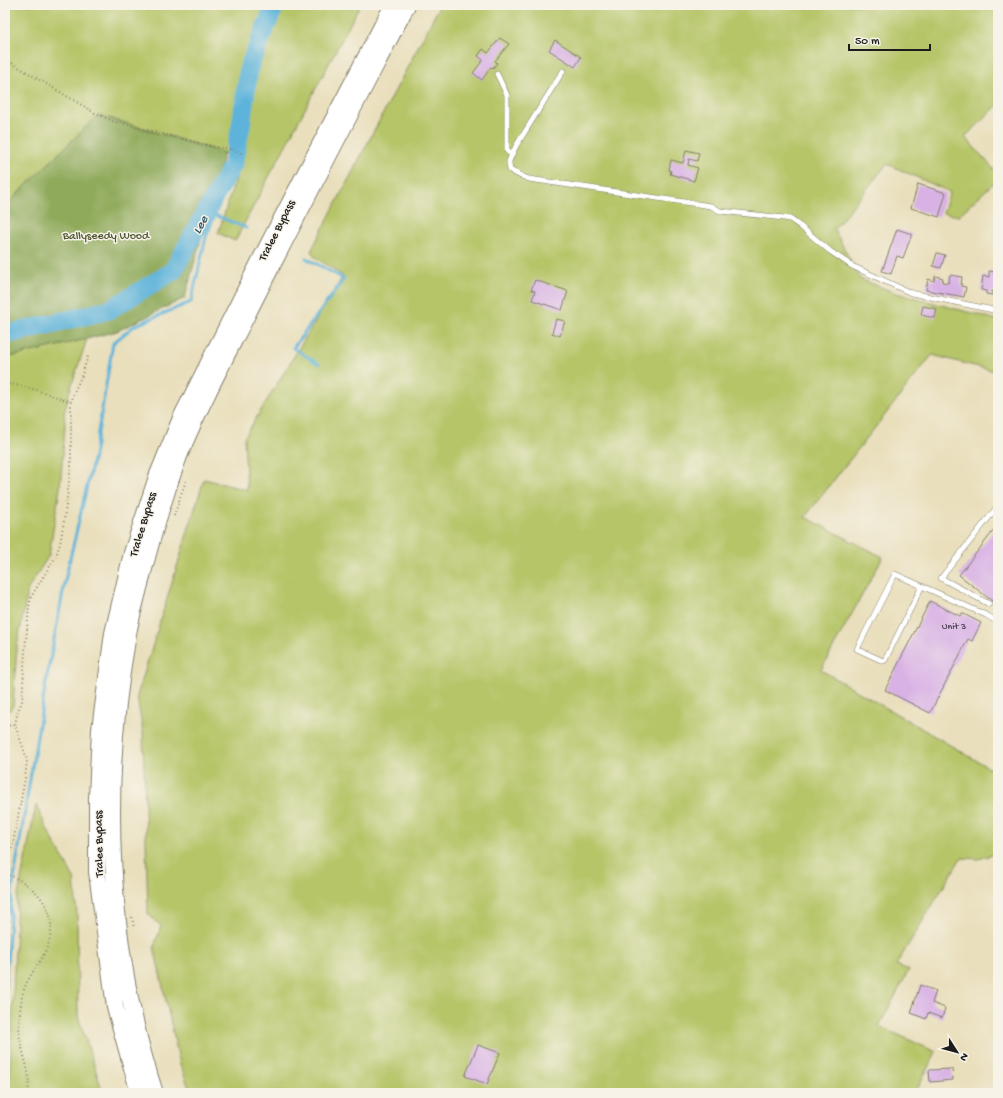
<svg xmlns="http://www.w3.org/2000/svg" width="1003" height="1098" font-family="'Gochi Hand',sans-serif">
	<rect width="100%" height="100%" fill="#f7f3e8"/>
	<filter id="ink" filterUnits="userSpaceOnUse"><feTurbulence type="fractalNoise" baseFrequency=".025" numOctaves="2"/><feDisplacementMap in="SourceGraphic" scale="8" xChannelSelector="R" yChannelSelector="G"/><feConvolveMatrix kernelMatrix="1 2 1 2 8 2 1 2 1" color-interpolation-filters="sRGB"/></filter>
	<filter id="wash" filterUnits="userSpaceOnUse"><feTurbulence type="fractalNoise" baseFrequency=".012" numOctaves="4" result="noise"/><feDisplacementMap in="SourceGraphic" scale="16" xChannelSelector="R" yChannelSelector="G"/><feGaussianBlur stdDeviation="0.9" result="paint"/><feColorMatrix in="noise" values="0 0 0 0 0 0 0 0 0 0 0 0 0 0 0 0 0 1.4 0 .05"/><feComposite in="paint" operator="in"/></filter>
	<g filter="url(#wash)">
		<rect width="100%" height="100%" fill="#e9dfbc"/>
		<path fill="#b6c567" stroke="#697042" d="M5,5h355l-125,236 -17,-8 23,-70 -17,-10 -125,-38 -94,91z
			M440,5h558v100l-33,32 33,37v5l-40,37 -15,-3 7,-21 -63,-28 -53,65 26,50 36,14 102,27v52l-66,-17 -127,162 78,40 -62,113 177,103v81h-4l-15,5 -18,-1 -65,107 13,5 -30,56 57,26 -21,41h-724l-11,-29 -26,-117 7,-21 -13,-12 -5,-181 -6,-37 67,-217 43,11 -3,-52 99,-162 -28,-19 -4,-6z
			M87,339l-17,51 -6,24 1,12 -5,62 -11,67 -21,34 -11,57 -4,60 -8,9v-357z
			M36,805l11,24 27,49 3,37 1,101 25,77h-94l8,-193z"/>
		<path fill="#90aa5c" stroke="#56633c" d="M98,115l126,38 -39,145 -68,33 -30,8 -82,19v-152z"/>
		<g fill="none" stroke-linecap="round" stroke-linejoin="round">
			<path stroke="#5db3da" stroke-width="3" d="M215,215l31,13
				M306,258l38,21 -51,69 26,16
				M5,990l7,-100 34,-208 20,-106 28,-120 19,-113 21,-17 57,-24 15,-65 9,-22 18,-51
				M5,1081l3,5 -2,7"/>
			<path stroke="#5db3da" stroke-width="19" d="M5,335l104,-25 64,-39 60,-107 8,-38 8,-59 26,-62"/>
		</g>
		<g id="blocks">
			<path fill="#d8b1e5" d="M500,38l9,6 -14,17 2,2 -4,5 -2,-1 -9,13 -9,-7 10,-13 -5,-4 5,-7 5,4z
				M555,40l26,17 -6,10 -26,-17z
				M686,150l13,3 -2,8 -8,-2 -1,6 10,3 -4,13 -24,-7 1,-3 -2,-1 2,-10 12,3z
				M918,184l28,9 -7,24 -28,-9z
				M897,229l15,5 -9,24 -6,-2 -6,18 -9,-3z
				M937,253l8,2 -4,13 -8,-2z
				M997,265l1,27 -6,-1v4l-6,-1v-3l-5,-1 2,-14 6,1v-6l7,1z
				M950,275l12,2 -1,9 5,1 -2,10 -38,-7 2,-11 6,2 1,-5 8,2 -1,4 6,1z
				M535,280l33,11 -6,19 -30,-10 3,-9 -4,-1z
				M923,306l14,3 -2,9 -14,-3z
				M556,319l9,2 -5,15 -8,-3z
				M998,525v68l-6,8 -33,-26z
				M930,601l30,15 2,-3 19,10 -9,18 -4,-2 -38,74 -45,-23z
				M920,985l16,6 -4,12 13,5 -3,10 -14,-5 -2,6 -15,-6z
				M478,1045l22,8 -13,31 -22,-8z
				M952,1069l1,11 -23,2 -1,-12z"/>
		</g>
	</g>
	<g filter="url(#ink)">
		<use href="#blocks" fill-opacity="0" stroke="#827e6c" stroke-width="1"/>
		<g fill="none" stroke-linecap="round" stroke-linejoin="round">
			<g stroke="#827e6c" stroke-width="6">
				<path id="service" d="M563,71l-47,75 -7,15v4l1,5 11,6 8,3 182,27 9,5 64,7 6,1 10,7 30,25 22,15 59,27 87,18
					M497,74l10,21v56l5,4
					M922,586l-37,74 -2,1 -26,-12 38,-75 91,41 12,7
					M989,604l-48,-26 57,-72"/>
			</g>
			<g stroke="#827e6c" stroke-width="18">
				<path id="trunk" d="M139,1093l-24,-86 -18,-135v-74l3,-69 13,-96 19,-80 25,-76 24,-59 91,-181 121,-232
					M155,1093c-48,-146 -54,-308 -27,-459 2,-11 5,-23 8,-34 7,-28 14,-56 23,-84 6,-20 13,-41 20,-60 22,-54 50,-105 76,-157 50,-99 101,-196 152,-294"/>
			</g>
			<path stroke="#827e6c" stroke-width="2" stroke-dasharray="1 3" stroke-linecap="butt" d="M5,59l90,54 18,8 97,25 20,3 14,5
				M5,384c22,1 45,11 66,18
				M174,516l12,-36
				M5,726l10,-1
				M5,872l1,-6 7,-22 12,-66 2,-17 -1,-5 -11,-31 3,-15 4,-8 3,-51 4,-44 2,-10 25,-41 4,-12 4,-23 7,-55v-64l4,-12 7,-15 6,-19
				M5,873c37,15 59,44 38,83 -7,12 -19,27 -21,41 -2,11 -4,31 -2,42 2,11 6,22 8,33 1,7 1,14 0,21
				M132,917l2,11"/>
			<use href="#service" stroke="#fff" stroke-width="5"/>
			<use href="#trunk" stroke="#fff" stroke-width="16"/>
		</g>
	</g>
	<g text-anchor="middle" stroke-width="3" stroke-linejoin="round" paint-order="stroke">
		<g font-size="10" fill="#4b414e">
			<text x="954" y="629">Unit 3</text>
		</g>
		<g font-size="12" fill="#1c1c1c" stroke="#f7f3e8">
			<text transform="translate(276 230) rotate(-63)" y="4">Tralee Bypass</text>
			<text transform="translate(142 524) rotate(-73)" y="4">Tralee Bypass</text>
			<text transform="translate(98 844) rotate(-91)" y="4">Tralee Bypass</text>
		</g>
		<g font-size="12" fill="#525736" stroke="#f7f3e8">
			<text x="106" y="239">Ballyseedy Wood</text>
		</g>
		<g font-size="13" font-style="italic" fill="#365868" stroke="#f7f3e8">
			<text transform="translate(199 224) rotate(-61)" y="5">Lee</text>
		</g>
	</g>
	<rect width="1003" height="1098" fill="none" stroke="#f7f3e8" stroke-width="20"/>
	<g transform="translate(957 1052) rotate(126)" stroke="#f7f3e8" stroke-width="3" paint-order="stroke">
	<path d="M0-3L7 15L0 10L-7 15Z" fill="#1c1c1c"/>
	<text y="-6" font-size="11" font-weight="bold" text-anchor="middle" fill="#1c1c1c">N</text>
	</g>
	<path d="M849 44v6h81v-6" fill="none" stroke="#1c1c1c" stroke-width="2"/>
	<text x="855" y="44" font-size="12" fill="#1c1c1c" stroke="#f7f3e8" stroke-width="3" paint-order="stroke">50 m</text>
</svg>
